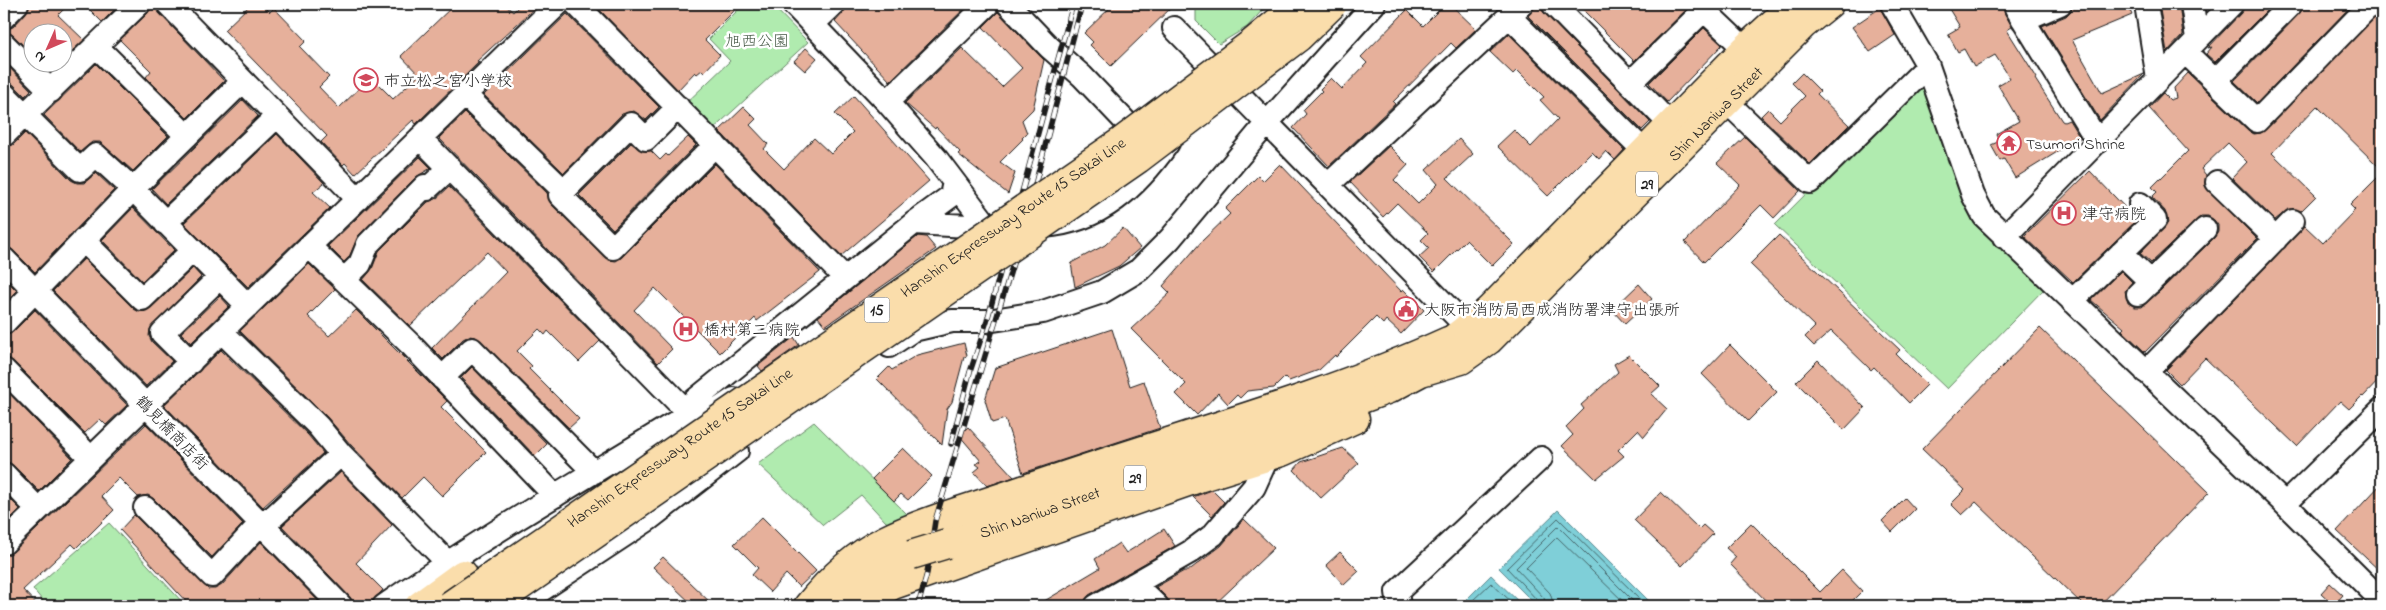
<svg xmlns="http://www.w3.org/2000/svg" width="2386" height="610" font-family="'Indie Flower','Klee One',sans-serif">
	<rect width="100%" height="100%" fill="#fff"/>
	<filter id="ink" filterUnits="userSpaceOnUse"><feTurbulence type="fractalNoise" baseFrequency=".02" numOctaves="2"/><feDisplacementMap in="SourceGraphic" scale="10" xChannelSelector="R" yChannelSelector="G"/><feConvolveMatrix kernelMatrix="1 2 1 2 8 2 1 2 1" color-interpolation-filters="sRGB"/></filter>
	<g filter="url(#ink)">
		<path fill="#b0ebaf" stroke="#668466" d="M744,4h27l37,38 -99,91 -26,-27 47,-45 -21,-22z
			M1196,4h72l-21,23 -28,17 -23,-23z
			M1923,76l31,97 91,115 -98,101 -172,-164z
			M814,422l96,95 -18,7 -6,-2 -25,-27 -38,30 -65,-61z
			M109,523l77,83h-139l-14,-17z"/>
		<path fill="#7fcfd8" stroke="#57878d" d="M1558,510l96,96h-117l-38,-38z
			M1491,575l32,31h-54l-5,-4z"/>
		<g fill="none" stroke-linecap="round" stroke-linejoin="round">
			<path stroke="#446467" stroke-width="1" d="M1472,606v-5l19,-18 25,23
				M1540,606l-2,-5 -31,-33 51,-50 89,88
				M1546,606l-2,-8 -28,-30 42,-42 80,80
				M1554,606l-4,-13 -24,-25 31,-31 71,69"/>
		</g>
		<path fill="#e6b09b" stroke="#1c1c1c" d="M30,4h39l-11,11 26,25 -22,20v-28h-30v22l-19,-19 -9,-5 9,-3 13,-14z
			M84,4h36l-18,18z
			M152,4h3l4,9 65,68 -37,37 -41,-41 5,-6 -31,-31 28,-27z
			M251,4h11l8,8 4,-4 32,33 -6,6 29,30 -10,10 20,21 32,-31 22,22 26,-24 -18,-19 54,-52h49l9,8 8,-8h18l-62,57 2,1 -63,62 -3,-4 -58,54 -10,-11 -2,2 -22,-23 6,-6 -103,-106z
			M594,4h147l-36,36 15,15 -16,17 -2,-2 -5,4 -2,-2 -17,18z
			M847,4h122l-79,77 -55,-59 8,-9z
			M1114,4h61l-64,62 -21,-21 3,-3 -9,-9z
			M1445,4h5l26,25 -20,19 -5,-5 -58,59 2,2 -66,62 -36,-38 13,-14 -3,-4 19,-19 -2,-2 11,-11 11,11 25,-26 -6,-6 46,-47 16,16z
			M1535,4l5,1 4,8 106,109 -8,8 -114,-114 6,-8z
			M1577,4h115l-58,57z
			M1946,4h58l1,10 7,13 -5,3 30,48 -2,1 27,42 2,1 5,-2 11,18 -65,40 -11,-19 -4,2 -9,-16 9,-4 -4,-7 23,-13 -21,-36 12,-7 -15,-23 -21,12 -10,-18 -6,3 -10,-18 12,-7z
			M2073,4h54l5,11 -60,25 30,53 42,-19 -44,46 -58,-94 24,-10 5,-5z
			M2159,4h20l4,31 -16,17z
			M2245,4h28l-58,58 -9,-8 6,-7 -4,1 33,-35z
			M2304,4h49l-96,99 -23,-22 66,-68z
			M1880,8l15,27 -25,17 -18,-25z
			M2382,10v160l-65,-64 -45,47 44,43 -15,15 -12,-2 -14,11 -43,-42 15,-16 -19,-19 -27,26 5,6 -1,11 52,53 -112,113 -23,-22 2,-2 -33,-28 30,-29 11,11 -7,9 3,12 7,4h7l18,-16 54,-53 4,-6v-7l-4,-5 -6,-4h-7l-50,47 -11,-10 28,-30 -3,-12 -13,-14 5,-5 -5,-5 36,-36 -39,-43 14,-15 7,7 6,-2 -2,-10 14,-15 60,57 6,4 7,-1z
			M998,12l46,48 -11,49 -11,11 5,13 -5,5 1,1 -23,23 15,11 -7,21 -50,-40 2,-2 -24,-25 -1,2 -30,-26 57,-55 40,39 20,-19 -39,-41z
			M567,14l92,93 -13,13 -12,-9 -12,3 -58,59 -80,-78z
			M1704,28l18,17 -55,57 -18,-19z
			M1509,34l115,116 -9,10 -9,-9 -7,8 -7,-7 -44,44 -51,-50 17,-16 17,17 27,-28 -18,-19 4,-3 -27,-27 -4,4 -23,-22z
			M806,48l11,10 -12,13 -11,-10z
			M4,62l27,28 -6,6 -12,-12 -9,-3z
			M41,62h19l-10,10z
			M96,64l72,72 -35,35 -33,-29h-8l-12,10 -36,-37z
			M1802,73l18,18 -3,3 32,31 -39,39 -49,-48 7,-7 12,12 25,-25 -13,-13z
			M854,96l75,85 -88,75 -122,-125 25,-24 12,12 -6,6 18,19 -4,5 20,20 30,-31 17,16 22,-22 -18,-18z
			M243,100l15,16 -92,88 -14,-15z
			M465,113l82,80 4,11 58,56 7,1 6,-4 93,-93 105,108 -63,49 -2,-3 -35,35 -65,-65 -21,22 38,39 -14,14 -219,-225z
			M25,133l46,47 6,3h7l12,-10 18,17 -79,82 -22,-22 -9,-4v-98l9,-3z
			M277,134l47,49 -11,9 17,16 -82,79 -64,-64z
			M688,137l8,8 -83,84 -34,-34 52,-52 11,8h9l9,9 6,-6 2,2z
			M1745,137l55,54 -26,27 -13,-13 -57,57 -19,-20 55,-57 -23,-22z
			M1459,139l14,15 -26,24 67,66 -22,22 -26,-26 -32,32 -15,-15 10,-9 -8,-8 7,-7 -31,-30 -14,14 -33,-35 39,-36 19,19 -14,15 24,24 20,-20 -12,-14z
			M420,157l11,11 -15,9 -57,58 -10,22 -5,5 -16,-16z
			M1280,164l121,127 2,-2 21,21 -23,24 -15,-14 -3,4 -7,-7 -40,40 -1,-2 -16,15 -30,11 -4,-4 -11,11 -27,3 -7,7 -3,-3 -9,9 -10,-11 -21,22 -21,-21 10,-10 -55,-55 39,-36 -7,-7 39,-45 28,-27 -5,-5 33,-33 5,5z
			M2090,171l47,49 -64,62 -49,-46z
			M2382,173v204l-19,20 -1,-1 -13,13 -9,-8 -43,45 -92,-88 -25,26 -14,-14 139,-144 18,17 32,-33 -5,-5z
			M449,187l151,154 -21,21 -31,-31 -3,4 -6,-6 -22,22 15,15 -3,3 50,50 -10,9 -93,-91 -7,-1 -6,3 -20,20 -11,-11 74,-76 -19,-20 -77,74 -47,-46 9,-11 7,-18 49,-49 8,-3z
			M133,208l41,42 -32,31 -40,-41z
			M1123,228l17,20 -21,18 -44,21 -4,-24 34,-18z
			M1779,235l121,115 -4,4 31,31 -18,18 -35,-36 -3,3 -40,-39 -17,15 -9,-9 10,-10 -65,-63z
			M918,236l8,1 10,12 -111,77 -7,-9z
			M84,259l49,49 6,4 12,-4 42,-40 8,9 -51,52 -1,7 3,6 20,19 -26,25 -93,-95z
			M309,264l26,25 -27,27 21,20 27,-26 91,91 -6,6 45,45 -44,44 -19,-19 -21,21 -51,-53 -24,-28 -87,-86z
			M4,278l13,13 -13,13z
			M1639,284l13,15 -27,25 -13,-14z
			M220,296l9,10 -38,37 -10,-10z
			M35,310l92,95 -21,20 -6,-6 -15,14 -72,-72 -9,-4v-21l9,-4z
			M2040,328l169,164 -110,114h-15l-108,-104 -14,13 -11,-11 14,-14 -43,-41z
			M1112,329l18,57 14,-5 16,47 -137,45 -18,-54 -13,4 -7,-23 10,-32z
			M794,337l5,8 -37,26 -4,-5z
			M964,343l3,13 -3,1 -12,45 -5,7 -5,36 -65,-66 12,-12 3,3 25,-15z
			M1730,345l47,47 -29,29 -46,-47z
			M221,350l87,85 15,18 -60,54 -99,-102z
			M1629,355l31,31 -9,8 16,15 -23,28 -6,-7 -20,20 6,6 -28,23 -34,-33 11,-11 -7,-8 18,-18 -3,-4 37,-33 -4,-8z
			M1818,360l47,48 -21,22 -48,-48z
			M472,367l75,77 -12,12 -74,-78z
			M4,388l68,70 -33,33 -26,-26 -9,-4z
			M146,424l97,100 -31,33 -58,-58 -6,-4 -10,2 -19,-19 -18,18 13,14 -38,38 -4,-4 -49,46 15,16h-34v-50l9,-4z
			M968,427l46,50 -27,9 -13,-14 6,-5 -4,-3 5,-3 -22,-26z
			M903,448l29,28 -24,24 -7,-6 -7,7 -22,-22z
			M1343,448l16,15 -38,35 -27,-28 7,-8z
			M341,472l51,53 -36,38 27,27 -16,16h-13l-4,-9 -68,-71z
			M2382,483v90l-45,-42z
			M1212,490l12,12 -12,14 -19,-19z
			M1661,492l38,37 4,-4 10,9 -31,32 -48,-46z
			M4,493l16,16 -16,16z
			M1905,498l10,11 -23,23 -10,-11z
			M134,515l74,74h7l7,-4 39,-43 62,64h-133l-70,-76z
			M762,517l54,54 -17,16 -13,-13 -16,18 -18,-17 6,-7 -24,-24z
			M1244,519l30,29 -61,58h-43l-4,-9 -10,-10 28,-16h4l33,-25z
			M1751,523l69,69 22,-22 20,21 -15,15h-76l-41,-42 6,-7 -10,-9z
			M1164,529l11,17 -86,49 -6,9 -4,2h-43l64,-38 -5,-9 24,-16 7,10z
			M1340,552l19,19 -15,14 -18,-20z
			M663,557l51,49h-20l-41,-39z
			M2330,583l13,12 -9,10 -13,-12z"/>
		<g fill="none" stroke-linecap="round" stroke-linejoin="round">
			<g stroke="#1c1c1c" stroke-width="26">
				<path id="minor" d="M168,4l190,195
					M576,4l269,274
					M793,4l94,98 49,56 53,70
					M1008,4l41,43 33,29 64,67
					M1553,4l118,121
					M1892,4l36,62 45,129 11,21 301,288 97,97
					M2146,4l12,75
					M2192,4l5,35
					M2016,8l82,134
					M1509,16l136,136
					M4,17l13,-13
					M2023,20l37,-16
					M813,24l21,-20
					M1174,28l284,290 20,23
					M4,44l47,47
					M97,47l90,89
					M2185,52l72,69 114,-117
					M2215,81l76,-77
					M1630,83l74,-73 41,39
					M4,94l76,76 16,-15 37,34 115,117
					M465,95l99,96
					M887,102l101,-98
					M1727,102l83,80 118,-116
					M678,107l-32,32 -15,-15 -71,71 53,53 102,-103
					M4,135l135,-131
					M420,138l280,287
					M2217,182l59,57
					M1329,184l193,-180
					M165,223l111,-106
					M914,223l90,5
					M1044,226c56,-4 93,-39 124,-83
					M2004,237l228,-233
					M83,240l59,59 50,-48
					M309,246l102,99 144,151
					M2121,253l30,29
					M4,259l337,347
					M344,280l16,-16 8,-20 57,-58 2,3 23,-21
					M2138,294l67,-65
					M2072,301l83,-81 -15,-16
					M4,323l129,-134 109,-107
					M222,332l96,94 23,28 107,109
					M889,346l24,-16 39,-9h35l56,-9 59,-20 37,-22 31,-31 97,-116 107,-119
					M191,362l-29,-29 57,-55
					M4,370l78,79
					M2146,372l147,-151
					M442,378l30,-29 122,123
					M689,414l6,-14 219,-177 37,-27 3,-14
					M4,474l26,27
					M2285,504l97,-95
					M145,508l67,68 49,-53 12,-6 68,-63
					M4,543l554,-539
					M1134,584l23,22
					M384,606c98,-69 203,-129 305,-192l30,-5 15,-10
					M517,606l132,-87 88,-68
					M1096,606l94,-54 23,-17 41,-48 14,-31
					M1399,606l-2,-14 144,-134"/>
			</g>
			<g stroke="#1c1c1c" stroke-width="31">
				<g id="major">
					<path d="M1437,354c15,-17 35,-28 52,-44l256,-261 49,-45"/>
					<path id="s1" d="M947,544l409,-143 33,-12 32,-17 40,-12 28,-20 314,-315 26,-21"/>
					<path d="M808,606c21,-26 47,-51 77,-66 40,-20 89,-33 132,-48 143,-51 292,-88 431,-151"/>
					<path d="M837,606l25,-24 49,-27"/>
					<path d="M860,606l6,-6 27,-15 306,-107 83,-26 73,-33"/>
				</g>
			</g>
			<g stroke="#1c1c1c" stroke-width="31">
				<path id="highway" d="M419,606l44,-32"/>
			</g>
			<use href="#minor" stroke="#fff" stroke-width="22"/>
			<use href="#major" stroke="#faddab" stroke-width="28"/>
			<use href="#highway" stroke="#faddab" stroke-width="28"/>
			<g stroke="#1c1c1c" stroke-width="5.5">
				<path id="rail" d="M951,444l19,-72 17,-51 86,-317
					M918,606l9,-33 8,-52 89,-294 58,-223"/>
			</g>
			<use href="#rail" stroke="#fff" stroke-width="4" stroke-dasharray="11" stroke-linecap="butt"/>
			<g stroke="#1c1c1c" stroke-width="31" stroke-linecap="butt">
				<path id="major-bridge" d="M911,555l36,-11"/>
			</g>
			<g stroke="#1c1c1c" stroke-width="31" stroke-linecap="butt">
				<g id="highway-bridge">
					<path id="s2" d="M449,606l673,-465 129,-97 48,-40"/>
					<path d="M491,606l647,-447 161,-122 34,-33"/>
				</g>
			</g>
			<use href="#major-bridge" stroke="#faddab" stroke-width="28"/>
			<use href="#highway-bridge" stroke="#faddab" stroke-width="28"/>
		</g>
	</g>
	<defs>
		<g id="school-ring" transform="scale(1.25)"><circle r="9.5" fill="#fff" stroke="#d1495b" stroke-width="1.5"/><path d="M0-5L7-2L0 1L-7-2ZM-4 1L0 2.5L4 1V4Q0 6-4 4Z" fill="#d1495b"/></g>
		<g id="temple-ring" transform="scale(1.25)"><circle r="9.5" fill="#fff" stroke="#d1495b" stroke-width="1.5"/><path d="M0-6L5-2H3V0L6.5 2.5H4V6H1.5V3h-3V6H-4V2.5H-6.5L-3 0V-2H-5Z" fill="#d1495b"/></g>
		<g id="hospital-ring" transform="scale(1.25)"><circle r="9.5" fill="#fff" stroke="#d1495b" stroke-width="1.5"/><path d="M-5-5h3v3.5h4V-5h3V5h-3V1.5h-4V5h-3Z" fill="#d1495b"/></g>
		<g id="civic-ring" transform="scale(1.25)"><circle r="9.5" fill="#fff" stroke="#d1495b" stroke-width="1.5"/><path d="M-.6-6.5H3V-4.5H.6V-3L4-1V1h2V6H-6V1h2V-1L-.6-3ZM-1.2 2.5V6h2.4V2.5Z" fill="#d1495b"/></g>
	</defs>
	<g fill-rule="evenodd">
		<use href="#school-ring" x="366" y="80"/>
		<use href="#temple-ring" x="2009" y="143"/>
		<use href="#hospital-ring" x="2064" y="213"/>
		<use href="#civic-ring" x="1406" y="309"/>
		<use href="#hospital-ring" x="686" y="329"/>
	</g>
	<g text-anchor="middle" stroke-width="5" stroke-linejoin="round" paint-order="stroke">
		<g fill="#fff" stroke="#606060" stroke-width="1">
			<rect x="1636" y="171.5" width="22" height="25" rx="4"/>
			<rect x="864.5" y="297.5" width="25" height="25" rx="4"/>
			<rect x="1124" y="465.5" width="22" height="25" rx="4"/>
		</g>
		<g font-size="15" font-weight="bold" fill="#1c1c1c">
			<text x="1647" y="189">29</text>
			<text x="877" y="315">15</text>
			<text x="1135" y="483">29</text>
		</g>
		<g font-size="16" fill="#485a48" stroke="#fff">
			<text x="757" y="46">旭西公園</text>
		</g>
		<g font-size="16" fill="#1c1c1c" stroke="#fff" text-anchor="start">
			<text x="384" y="86">市立松之宮小学校</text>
			<text x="2026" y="149">Tsumori Shrine</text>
			<text x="2082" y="219">津守病院</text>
			<text x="1424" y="315">大阪市消防局西成消防署津守出張所</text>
			<text x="704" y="335">橋村第二病院</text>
		</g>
		<g font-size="16" fill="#1c1c1c" stroke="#fff">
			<text dy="6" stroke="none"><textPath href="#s1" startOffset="901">Shin Naniwa Street</textPath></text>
			<text dy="6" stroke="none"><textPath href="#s2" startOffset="685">Hanshin Expressway Route 15 Sakai Line</textPath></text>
			<text transform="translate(173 432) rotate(46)" y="6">鶴見橋商店街</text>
			<text dy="6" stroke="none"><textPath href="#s2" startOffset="280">Hanshin Expressway Route 15 Sakai Line</textPath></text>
			<text dy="6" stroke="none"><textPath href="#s1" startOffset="98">Shin Naniwa Street</textPath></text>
		</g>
	</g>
	<rect width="2386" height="610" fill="none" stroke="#fff" stroke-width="20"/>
	<rect x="10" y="10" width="2366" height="590" fill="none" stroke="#1c1c1c" stroke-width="2" filter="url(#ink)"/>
	<g transform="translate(48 48) rotate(225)"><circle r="24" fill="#ffffff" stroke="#a4a4a4"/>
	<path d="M0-4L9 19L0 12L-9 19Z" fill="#d1495b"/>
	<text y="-8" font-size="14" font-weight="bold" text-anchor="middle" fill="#1c1c1c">N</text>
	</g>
</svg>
